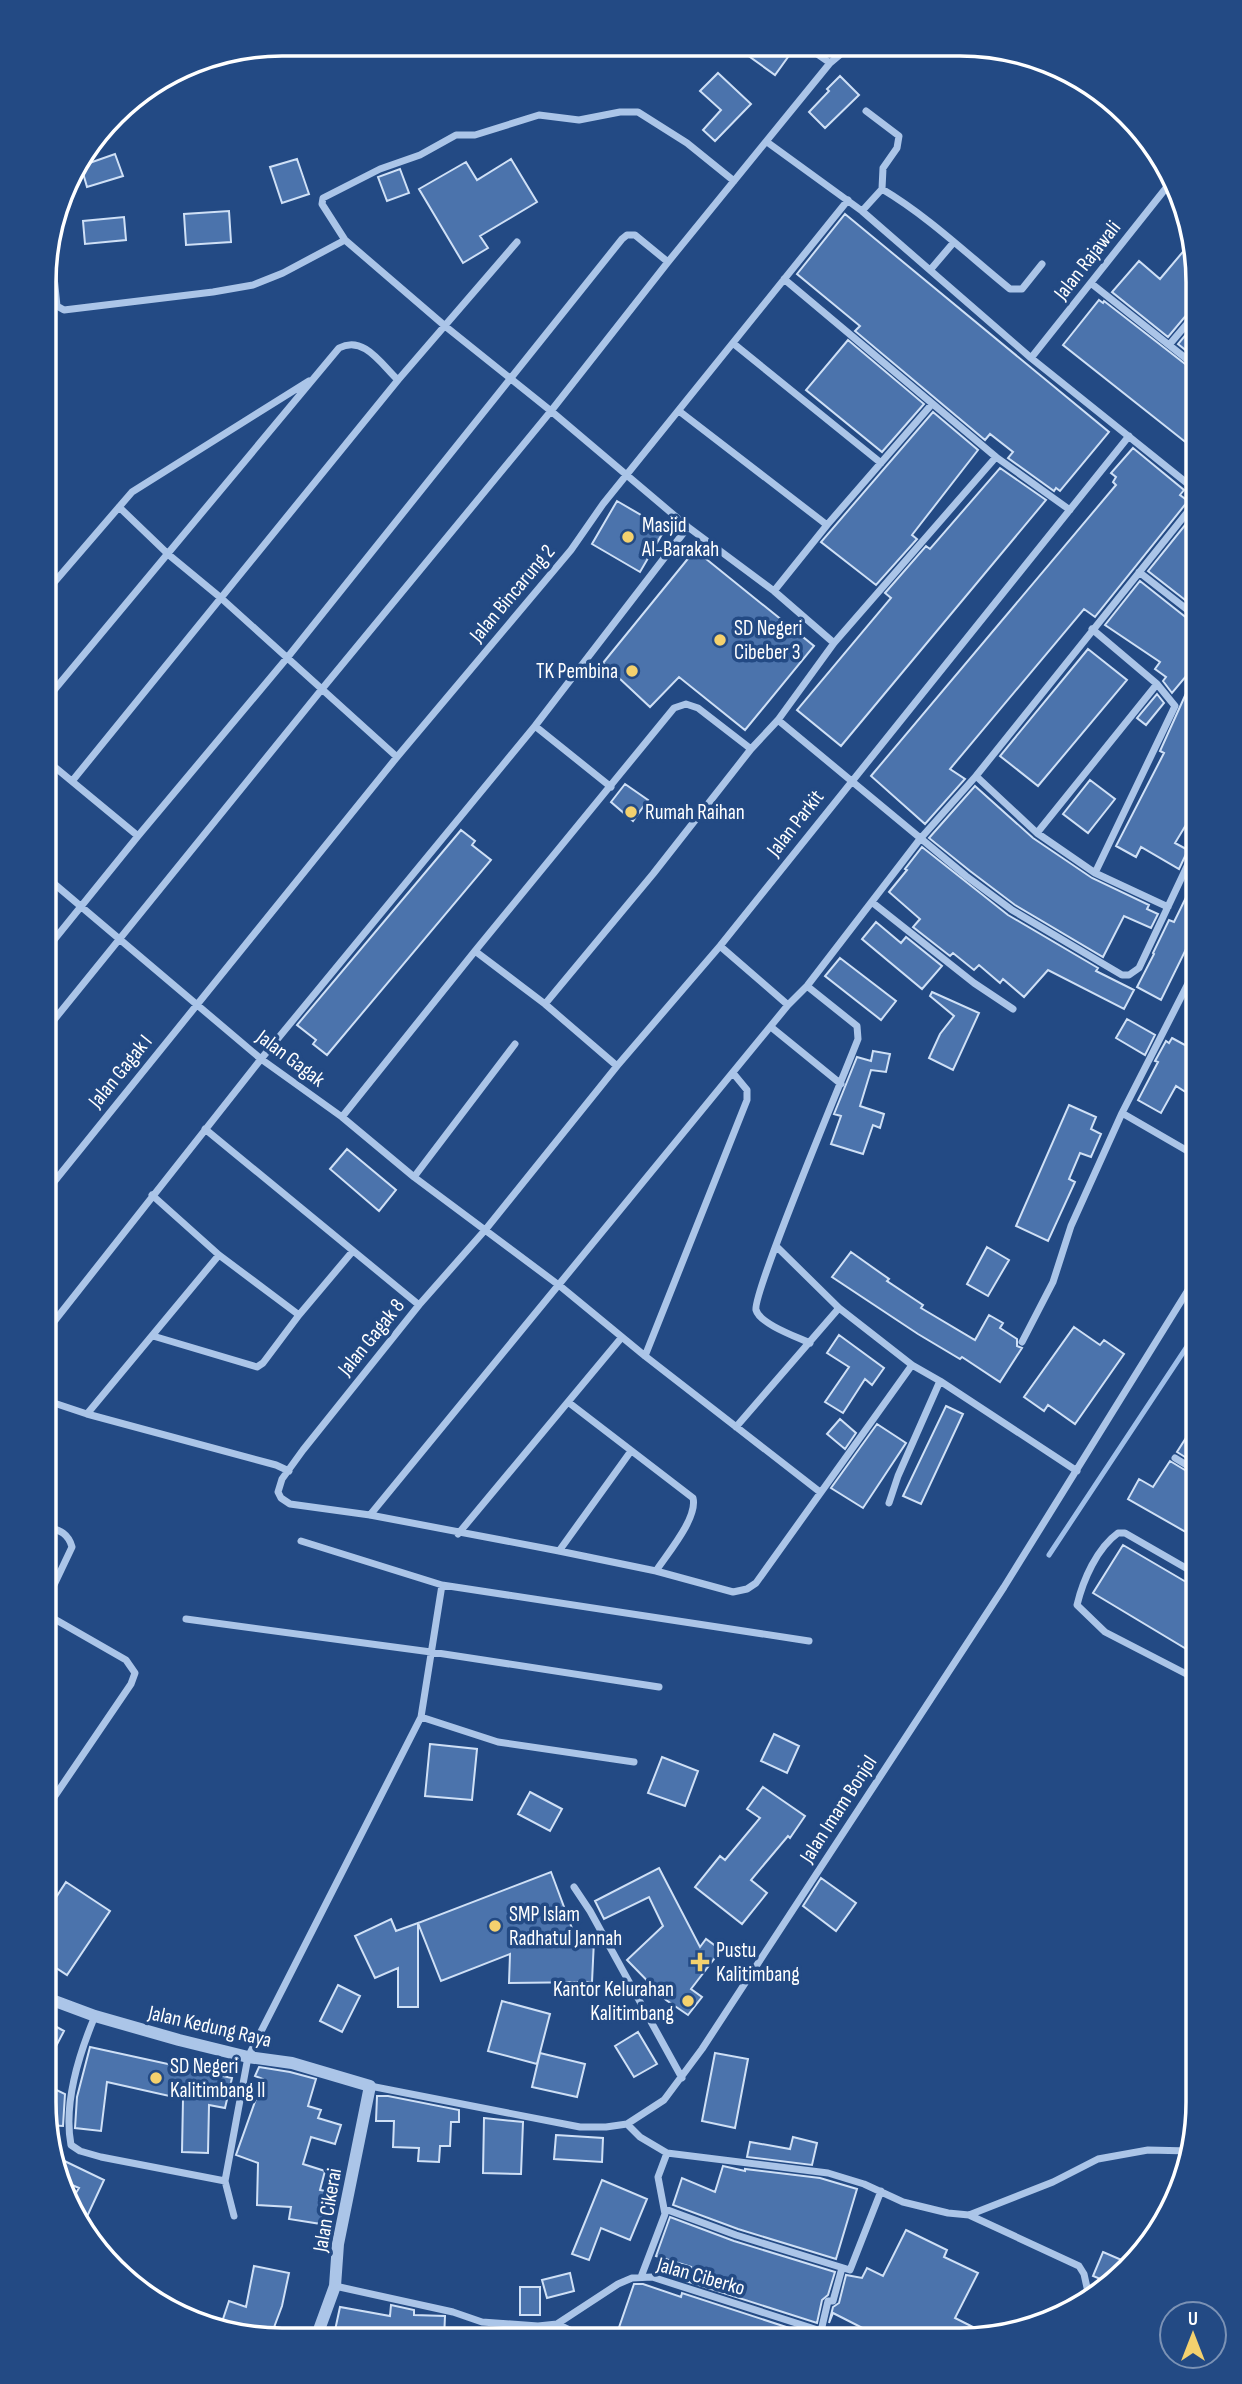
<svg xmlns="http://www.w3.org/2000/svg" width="1242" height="2384" font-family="'Sofia Sans Condensed',sans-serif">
	<rect width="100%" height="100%" fill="#234a84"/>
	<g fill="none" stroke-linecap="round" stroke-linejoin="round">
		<path stroke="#9fbfe9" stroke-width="5" d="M1049,1555l149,-225"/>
	</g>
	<path fill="#4b73ac" stroke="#cfe0f6" stroke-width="2" d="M736,47h38l14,10 -13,18z
		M718,73l33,31 -36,37 -12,-11 18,-20 -21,-19z
		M840,76l19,19 -34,33 -16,-16 20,-21 -2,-2z
		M115,154l8,22 -36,11 -6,-21z
		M297,159l12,35 -27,9 -12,-36z
		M511,159l26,43 -57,34 8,12 -25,15 -44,-74 47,-27 11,18z
		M400,169l9,24 -22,8 -9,-24z
		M229,211l2,31 -45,3 -2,-31z
		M845,214l264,218 -49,59 -4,-3 -2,3 -46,-33 5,-6 -23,-18 -5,6 -130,-109 5,-5 -63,-52z
		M124,217l2,23 -41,4 -2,-23z
		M1192,241l6,41v23l-5,2 -25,30 -56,-45 27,-31 21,18z
		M1099,300l4,3 1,-2 94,73v78l-135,-107z
		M1198,320v40l-20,-16z
		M848,340l76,64 -42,48 -76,-62z
		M933,412l45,38 -66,85 5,4 -41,46 -55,-43z
		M1133,448l51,42 -4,5 8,6 -93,116 -11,-8 -134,160 15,10 -40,45 -54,-48 245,-291 -3,-3 3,-5 -5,-4z
		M1000,468l46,32 -205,246 -44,-36 94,-112 -6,-5 41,-47 4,3z
		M617,501l48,28 -25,43 -48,-28z
		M1198,509v101l-50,-39z
		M695,550l119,96 -69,84 -66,-53 -29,30 -47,-44z
		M1140,581l58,46v35l-26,31 -9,-12 3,-4 -11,-8 5,-7 -55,-37z
		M1088,649l39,31 -89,106 -38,-30z
		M1198,667v138l-23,38 13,7 -9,19 -38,-22 -5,10 -20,-11 48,-93 -4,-2z
		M1157,694l7,9 -18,22 -9,-7z
		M1090,780l25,19 -27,34 -25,-19z
		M625,784l23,16 -15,21 -22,-19z
		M975,786l58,52 59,40 57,27 -2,4 11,5 -7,14 -27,-12 -21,41 -88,-52 -45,-34 -41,-33z
		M461,830l14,11 -3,4 19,15 -164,195 -14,-11 3,-4 -19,-15z
		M922,847l86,68 90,53 -2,3 38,19 -10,19 -76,-39 -24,27 -21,-18 -3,4 -21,-18 -5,5 -21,-17 -3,3 -37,-29 7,-8 -31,-27 18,-22 -2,-1z
		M1198,857v58l-8,16 4,2 -33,67 -24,-13 17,-33 -1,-1 16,-33 5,2 21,-43 -6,-3z
		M876,922l25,21 5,-6 36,29 -20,23 -60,-50z
		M840,958l56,43 -15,19 -56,-44z
		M932,992l47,21 -26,57 -24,-12 11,-24 14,-18 -24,-20z
		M1127,1019l28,16 -10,20 -29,-17z
		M1172,1038l26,14v48l-22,-14 -15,27 -23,-13 20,-38 -3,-1 11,-20 3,2z
		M873,1051l17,3 -4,18 -15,-2 -11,36 24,8 -4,14 -7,-3 -10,29 -32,-10 10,-28 -7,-2 23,-57 14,4z
		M1069,1105l27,12 -5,12 10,5 -10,23 -11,-4 -11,26 6,3 -27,59 -32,-15z
		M347,1149l49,41 -17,21 -49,-42z
		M987,1247l22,13 -21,36 -21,-12z
		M851,1252l38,27 -2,2 36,24 -2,3 54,32 14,-25 14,8 -3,5 17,11v7l5,2 -22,34 -38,-25 -2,2 -42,-25 -86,-57z
		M1074,1327l26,18 4,-5 20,14 -49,70 -27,-19 -4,6 -20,-14z
		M839,1335l45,33 -12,17 -7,-6 -22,34 -18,-11 24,-35 -22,-14z
		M946,1406l17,8 -42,90 -18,-8z
		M840,1419l16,14 -11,16 -18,-15z
		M1198,1419v46l-21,-13z
		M877,1424l29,19 -43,65 -32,-20z
		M1170,1461l28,17v11l-11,18 11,6v26l-70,-40 11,-20 14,8z
		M1123,1545l75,44v67l-105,-63z
		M774,1734l25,12 -12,27 -26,-12z
		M430,1744l47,5 -5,51 -47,-4z
		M662,1757l36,14 -13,35 -37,-13z
		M763,1787l42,29 -15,22 -2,-2 -37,44 16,13 -25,31 -47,-37 25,-31 5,4 35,-42 -13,-9z
		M530,1792l32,17 -12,22 -32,-17z
		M659,1868l41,79 6,-8 15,11 -30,39 11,8 -14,18 -22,-15 -39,-40 36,-34 -14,-29 -45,22 -9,-18z
		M551,1872l25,67 18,1 -2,42 -83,1 1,-29 -69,27 -23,-58z
		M821,1878l35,25 -20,28 -33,-25z
		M66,1882l44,29 -43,64 -23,-15v-44z
		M391,1919l5,12 22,-8v84h-20v-39l-23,10 -20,-42z
		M338,1985l22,11 -18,36 -22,-11z
		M502,2001l48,13 -13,50 -49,-13z
		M44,2020l20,11 -20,38z
		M638,2032l19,32 -23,13 -19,-31z
		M90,2047l142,31 -7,30 -16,-3 -1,48 -26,-1 1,-53 -76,-17 -6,49 -26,-3 2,-31z
		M540,2053l45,11 -8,33 -45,-10z
		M715,2053l33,6 -13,69 -33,-7z
		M259,2067l31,5 26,7 -8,27 13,4 -3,8 23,7 -6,19 -24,-7 -8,27 22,7 -5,19 6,1 -5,33 -32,-5 2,-12 -34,-2 1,-42 -22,-8 27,-76 -8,-3z
		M44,2084l21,10 -2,32 -16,-1z
		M377,2096h11l71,14v12h-8l-1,24h-10l-1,16 -21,-1 1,-13 -26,-1 1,-26h-18z
		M484,2118l39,4 -2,52 -38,-1z
		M556,2135l47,3 -1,24 -48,-3z
		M793,2137l24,6 -5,22 -65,-8 3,-15 40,7z
		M52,2155l52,25 -19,41 -14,-20 8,-13 -23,-10z
		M723,2166l22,5v-2l75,9 37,11 -21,70 -98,-30 -65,-24 9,-27 33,14z
		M602,2180l45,19 -17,41 -29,-12 -12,32 -17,-6z
		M670,2217l64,24 101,31 -7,23 -6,5 -5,23 -131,-42 5,-14 -35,-11z
		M906,2230l41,20 -3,7 34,16 -23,45 34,17 -29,5h-74l-53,-27 -4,10 4,-16 6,-4 7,-28 16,3 5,-10 16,8z
		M1103,2252l28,12 -21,19 -17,-7z
		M254,2266l35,7 -7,33 -12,32h-8l-41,-13 8,-24 17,6z
		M570,2273l4,18 -27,7 -5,-18z
		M634,2284h9l38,13 1,-4 141,46h-208z
		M520,2287h20v28h-20z
		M391,2305l23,5v5l31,1 -1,23 -92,-1 -18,-3 6,-28 50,9z"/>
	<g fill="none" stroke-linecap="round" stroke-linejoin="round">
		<path stroke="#abc5e8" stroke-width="7" d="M807,47l23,16 19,-16
			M866,111l33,25 -2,12 -14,20 -1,21
			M767,142l95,69 169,147 167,134
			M734,181l-47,-38 -49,-31h-18l-41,8 -40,-5 -64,20h-19l-36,20 -40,14 -57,29 -1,6 23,36 100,86 106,85 137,116 86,64 60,52
			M862,211l20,-22c47,28 86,66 128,100h12l20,-25
			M50,237l7,69 7,4 149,-18 40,-7 30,-12 62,-33
			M931,269l23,-27
			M784,279l212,178 74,53
			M1092,284l106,84
			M734,344l147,119
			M1169,345l29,-34
			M1031,358l139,-175
			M679,411l148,114
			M119,507l50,48 52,43 176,159
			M1139,572l59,46
			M774,591l53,-66 105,-121
			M45,593l87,-101 177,-111
			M1092,629l65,55 18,22 -80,167
			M45,701l294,-353c25,-13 42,16 59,32
			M778,720l188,156 46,34 110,65h7l10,-7 59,-125
			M535,726l76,61
			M45,759l93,77
			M976,776l61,57 58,40 73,34
			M73,780l325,-400 119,-138
			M1037,833l120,-149
			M45,876l216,183 81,58 72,60 146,109 85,70 175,136
			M873,903l101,80 39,26
			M720,946l68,59
			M45,951l93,-115 149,-178 335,-419 5,-4h8l33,27
			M475,951l70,53 72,62
			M807,986l50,40 1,13c-13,34 -106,255 -102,271 4,14 41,27 54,33
			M545,1004l108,-130 98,-125 27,-29 56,-77 162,-186
			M771,1027l70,57
			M45,1031l277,-342 229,-278 117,-149 162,-199
			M342,1117l133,-166 199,-243 12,-4 12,4 53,41
			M205,1129l214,176
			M1198,1157l-76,-44 76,-149
			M414,1177l101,-133
			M45,1193l352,-436 174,-207 32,-46 245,-304
			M152,1195l67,60 80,60
			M776,1246l63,62 73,57 28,16 137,90
			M45,1333l216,-274 274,-333 153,-199
			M153,1336l104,31 6,-4 36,-48 53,-63
			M1022,1342l31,-60 18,-56 51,-113
			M645,1356l102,-256v-10l-14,-17
			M912,1365l-156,218 -9,6 -14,3 -77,-21 -97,-20 -189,-36 -80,-11 -9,-6 -3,-6 4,-13 21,-29 116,-145 67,-76 131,-163 103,-120 409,-510
			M45,1400l42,14 189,51 13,6
			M568,1402l125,96c5,20 -26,56 -37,73
			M87,1414l132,-159
			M736,1427l103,-119
			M1175,1458l23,14
			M889,1503l9,-27 42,-95
			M370,1515l418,-510 19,-19 113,-147 56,-63 222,-277
			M458,1534l164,-197
			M301,1541l141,44 367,56
			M559,1551l72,-100
			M44,1606l28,-59c-4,-15 -14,-17 -28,-22
			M186,1619l245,33 228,35
			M1198,1680l-93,-48 -28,-27c6,-25 20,-57 41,-72h7l73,42
			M421,1717l77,25 136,20
			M44,1812l87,-128 4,-11 -9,-13 -82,-47
			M574,1887l16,24 92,167
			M95,2016c-16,38 -32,87 -24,129l9,6 21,6 124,24
			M370,2086l210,41h26l21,-3 37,-24 38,-51 302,-462 194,-313
			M627,2124l13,13 27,16 161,20 36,11 39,18 45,11 21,2 84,-33 45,-23 50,-9 42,1
			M665,2209l71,26 114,35 31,-79
			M969,2215l110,51 5,8 6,27
			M234,2216l-9,-35 23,-124 173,-340 21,-132
			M641,2277l24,-63 -7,-37 9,-24
			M335,2286l118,26 29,10 56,4 19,-2 61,-40 14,-6 20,-1 169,54 21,9
			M557,2324l31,15
			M821,2331l7,-30h5l9,-33"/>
		<path stroke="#abc5e8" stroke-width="12" d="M44,1997l51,19 84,24 69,17 44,6 78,23 -32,158 -3,42 -19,52"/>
	</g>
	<g fill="#f4d16e" stroke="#234a84" stroke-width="2.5">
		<circle cx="628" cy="537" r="7"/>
		<circle cx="720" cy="640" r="7"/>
		<circle cx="632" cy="671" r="7"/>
		<circle cx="631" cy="812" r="7"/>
		<circle cx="495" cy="1926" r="7"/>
		<path d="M696.5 1951.5h7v7h7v7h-7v7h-7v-7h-7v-7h7z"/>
		<circle cx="688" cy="2001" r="7"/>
		<circle cx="156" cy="2078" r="7"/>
	</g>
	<g text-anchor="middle" stroke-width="7" stroke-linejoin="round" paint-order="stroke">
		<g font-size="21" fill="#fff" stroke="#234a84">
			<text transform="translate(1087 260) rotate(-52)" y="7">Jalan Rajawali</text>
			<text transform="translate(512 593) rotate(-50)" y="7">Jalan Bincarung 2</text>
			<text transform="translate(795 823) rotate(-52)" y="7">Jalan Parkit</text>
			<text transform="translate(291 1058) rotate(37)" y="7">Jalan Gagak</text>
			<text transform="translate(120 1071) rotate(-51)" y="7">Jalan Gagak I</text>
			<text transform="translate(371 1337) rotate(-51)" y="7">Jalan Gagak 8</text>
			<text transform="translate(838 1809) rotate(-57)" y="7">Jalan Imam Bonjol</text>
			<text transform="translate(210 2026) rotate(13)" y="7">Jalan Kedung Raya</text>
			<text transform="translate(327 2210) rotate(-80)" y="7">Jalan Cikerai</text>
			<text transform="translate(701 2276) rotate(16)" y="7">Jalan Ciberko</text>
		</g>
		<g font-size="21" fill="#fff" stroke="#234a84" text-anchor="start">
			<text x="642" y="532">Masjid<tspan x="642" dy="24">Al-Barakah</tspan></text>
			<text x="734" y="635">SD Negeri<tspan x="734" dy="24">Cibeber 3</tspan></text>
			<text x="618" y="678" text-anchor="end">TK Pembina</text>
			<text x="645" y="819">Rumah Raihan</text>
			<text x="509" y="1921">SMP Islam<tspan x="509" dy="24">Radhatul Jannah</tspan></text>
			<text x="716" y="1957">Pustu<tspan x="716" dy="24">Kalitimbang</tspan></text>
			<text x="674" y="1996" text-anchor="end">Kantor Kelurahan<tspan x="674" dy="24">Kalitimbang</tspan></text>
			<text x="170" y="2073">SD Negeri<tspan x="170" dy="24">Kalitimbang II</tspan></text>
		</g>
	</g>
	<path d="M0 0H1242V2384H0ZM282 56H960A226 226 0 0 1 1186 282V2102A226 226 0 0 1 960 2328H282A226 226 0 0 1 56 2102V282A226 226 0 0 1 282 56Z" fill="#234a84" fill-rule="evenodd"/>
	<path fill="none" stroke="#fff" stroke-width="3.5" d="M282 56H960A226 226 0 0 1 1186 282V2102A226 226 0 0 1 960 2328H282A226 226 0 0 1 56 2102V282A226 226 0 0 1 282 56Z"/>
	<g transform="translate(1193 2335)"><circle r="33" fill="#234a84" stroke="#7b92b5" stroke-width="2"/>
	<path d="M0-5L12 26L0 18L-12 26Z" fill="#f4d16e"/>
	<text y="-10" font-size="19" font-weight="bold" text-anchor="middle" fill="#ffffff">U</text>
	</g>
</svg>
